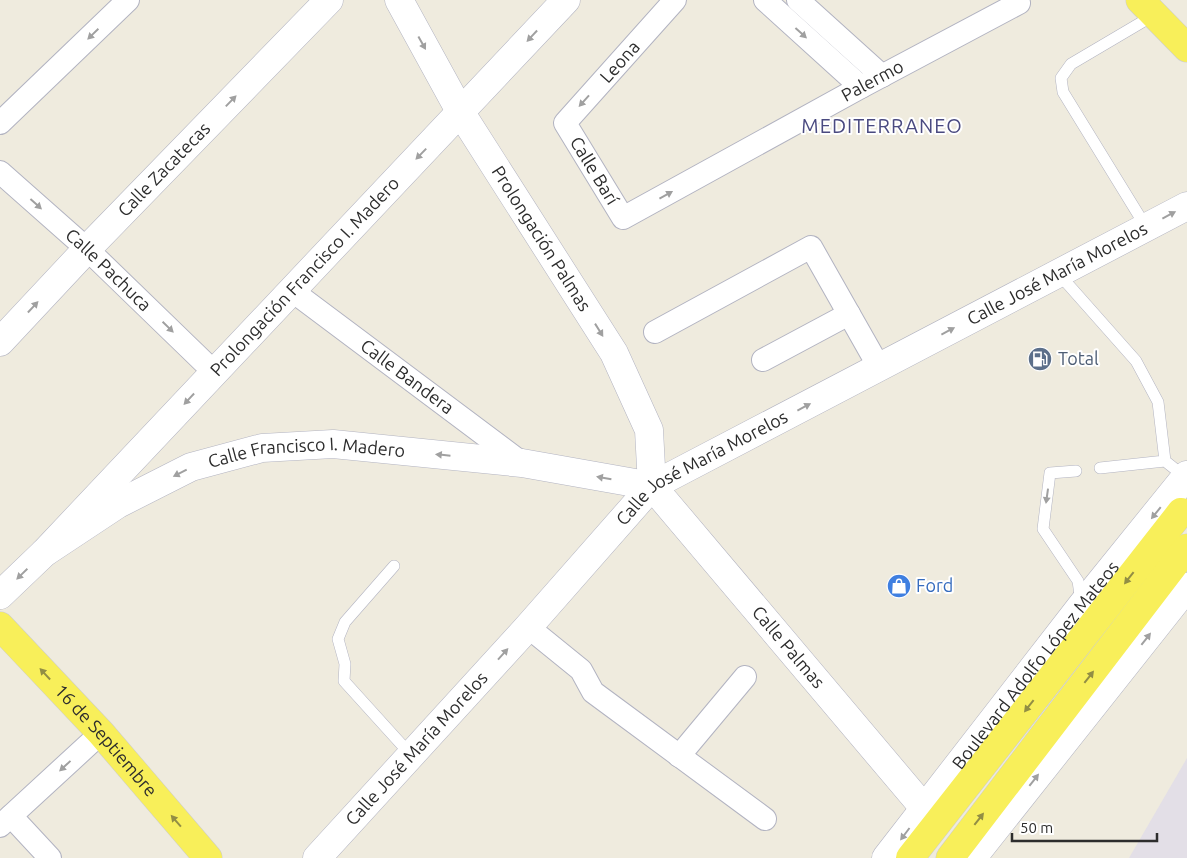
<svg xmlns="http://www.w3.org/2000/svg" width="1187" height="858" font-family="Ubuntu,sans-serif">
	<rect width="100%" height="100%" fill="#efebde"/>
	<path fill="#e3dfe7" d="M1187,758v100h-58z"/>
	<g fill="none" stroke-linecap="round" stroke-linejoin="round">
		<g stroke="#b2b3c1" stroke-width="12">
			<path id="service" d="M1146,227l-83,-135 -2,-14 10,-14 83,-49
				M1058,273l78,88 22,41 7,59
				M1100,468l65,-7 20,16
				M1076,471l-26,2 -7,56 35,52 3,21
				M394,566l-49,56 -7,17 7,25 -1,17 67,74"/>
		</g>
		<g stroke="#b2b3c1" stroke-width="24">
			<g id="minor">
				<path id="s1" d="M675,0l-110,123 58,95 238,-131 158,-84 -3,-3"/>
				<path d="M765,0l96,87"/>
				<path d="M798,0l84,76"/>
				<path d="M0,123l128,-123"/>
				<path id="s2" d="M0,172l87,77 127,123"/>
				<path id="s3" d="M291,290l231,173"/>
				<path d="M655,332l156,-85 68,120"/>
				<path d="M763,360l86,-46"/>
				<path d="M528,627l53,43 12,22 172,127"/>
				<path d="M679,756l66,-79"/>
				<path d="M11,816l39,42"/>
				<path d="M0,826l101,-93"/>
			</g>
		</g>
		<g stroke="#b2b3c1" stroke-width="29">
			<g id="tertiary">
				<path id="s4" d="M0,342l87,-93 242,-249"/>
				<path id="s5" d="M652,486l272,322"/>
				<path id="s6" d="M886,858l196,-253 105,-130"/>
				<path d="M970,858l7,-6 210,-265"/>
			</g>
		</g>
		<g stroke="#b2b3c1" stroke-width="29">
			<g id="secondary">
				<path id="s7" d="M399,0l62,113 153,240 35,77 3,56"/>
				<path id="s8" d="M44,553l522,-553"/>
				<path id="s9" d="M0,595l44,-42 74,-49 73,-37 71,-19 71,-4 189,19 130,23"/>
				<path id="s10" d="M317,858l211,-231 124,-141 535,-280"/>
			</g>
		</g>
		<g stroke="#cdcdcd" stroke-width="29">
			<g id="primary">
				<path d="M1140,0l47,48"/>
				<path id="s11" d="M0,626l101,107 107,125"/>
				<path d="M910,858l271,-346"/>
				<path d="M950,858l237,-310"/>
			</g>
		</g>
		<use href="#service" stroke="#fff" stroke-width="11"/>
		<use href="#minor" stroke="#fff" stroke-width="22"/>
		<use href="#tertiary" stroke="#fff" stroke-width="28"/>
		<use href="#secondary" stroke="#fff" stroke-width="28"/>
		<use href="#primary" stroke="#f8ef5a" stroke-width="28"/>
	</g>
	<defs><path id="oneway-solid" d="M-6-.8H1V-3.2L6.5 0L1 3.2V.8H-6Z" transform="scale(1.25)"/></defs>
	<g fill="#a0a0a0">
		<use href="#oneway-solid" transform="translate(801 33) rotate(42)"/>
		<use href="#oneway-solid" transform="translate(93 34) rotate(136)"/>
		<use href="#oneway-solid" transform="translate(532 36) rotate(133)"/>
		<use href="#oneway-solid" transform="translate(422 43) rotate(61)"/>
		<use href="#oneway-solid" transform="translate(231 101) rotate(-46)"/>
		<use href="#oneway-solid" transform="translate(584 101) rotate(132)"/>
		<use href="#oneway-solid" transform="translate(421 154) rotate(134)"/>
		<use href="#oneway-solid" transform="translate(666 195) rotate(-29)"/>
		<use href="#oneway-solid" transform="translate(36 204) rotate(42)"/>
		<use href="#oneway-solid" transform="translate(1169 215) rotate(-28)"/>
		<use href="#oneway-solid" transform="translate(33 307) rotate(-47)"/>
		<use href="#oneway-solid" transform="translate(168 327) rotate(44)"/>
		<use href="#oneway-solid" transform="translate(599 330) rotate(58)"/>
		<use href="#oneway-solid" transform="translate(948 331) rotate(-28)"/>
		<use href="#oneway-solid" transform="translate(189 399) rotate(133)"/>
		<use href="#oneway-solid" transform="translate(804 407) rotate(-28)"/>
		<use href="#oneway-solid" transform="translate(443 455) rotate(-174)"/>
		<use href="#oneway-solid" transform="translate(180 473) rotate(153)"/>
		<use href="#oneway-solid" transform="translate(604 478) rotate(-170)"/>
		<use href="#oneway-solid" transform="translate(1047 496) rotate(98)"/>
		<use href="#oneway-solid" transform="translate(1156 513) rotate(129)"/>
		<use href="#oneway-solid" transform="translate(22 574) rotate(136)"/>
		<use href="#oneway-solid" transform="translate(1146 639) rotate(-52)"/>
		<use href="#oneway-solid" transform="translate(503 654) rotate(-48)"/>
		<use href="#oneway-solid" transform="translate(65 766) rotate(137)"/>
		<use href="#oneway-solid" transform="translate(1034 780) rotate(-52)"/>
		<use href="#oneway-solid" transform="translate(905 834) rotate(127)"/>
	</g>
	<g fill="#928e44">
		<use href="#oneway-solid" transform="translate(1129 578) rotate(128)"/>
		<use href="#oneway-solid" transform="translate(45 674) rotate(-133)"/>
		<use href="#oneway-solid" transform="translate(1089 677) rotate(-52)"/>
		<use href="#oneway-solid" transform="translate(1029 706) rotate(128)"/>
		<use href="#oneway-solid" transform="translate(979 819) rotate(-52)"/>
		<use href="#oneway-solid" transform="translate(176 821) rotate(-131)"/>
	</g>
	<defs>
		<g id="fuel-disc" transform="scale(1.25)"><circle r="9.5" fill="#5c6f8a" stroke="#fff"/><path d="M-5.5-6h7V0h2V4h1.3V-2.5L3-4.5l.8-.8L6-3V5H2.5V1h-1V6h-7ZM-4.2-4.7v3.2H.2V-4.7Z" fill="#fff"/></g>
		<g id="shop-disc" transform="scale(1.25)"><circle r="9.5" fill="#3f7fe0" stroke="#fff"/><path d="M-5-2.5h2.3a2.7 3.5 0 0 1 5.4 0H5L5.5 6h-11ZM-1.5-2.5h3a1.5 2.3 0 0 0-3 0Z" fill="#fff"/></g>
	</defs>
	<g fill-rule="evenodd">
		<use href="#fuel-disc" x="1040" y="359"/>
		<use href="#shop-disc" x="899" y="586"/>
	</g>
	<g text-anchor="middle" stroke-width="4" stroke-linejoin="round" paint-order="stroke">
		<g font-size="18" fill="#2d2d2d" stroke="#fff">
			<text transform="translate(620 62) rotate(-48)" y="6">Leona</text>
			<text dy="6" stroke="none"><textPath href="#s1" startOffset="561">Palermo</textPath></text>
			<text dy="6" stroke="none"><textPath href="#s4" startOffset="238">Calle Zacatecas</textPath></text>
			<text dy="6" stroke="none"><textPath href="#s1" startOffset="221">Calle Barí</textPath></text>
			<text dy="6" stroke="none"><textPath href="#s7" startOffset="278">Prolongación Palmas</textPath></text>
			<text dy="6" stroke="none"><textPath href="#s2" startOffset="146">Calle Pachuca</textPath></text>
			<text dy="6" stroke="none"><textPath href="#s10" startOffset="958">Calle José María Morelos</textPath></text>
			<text dy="6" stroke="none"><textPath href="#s8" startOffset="380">Prolongación Francisco I. Madero</textPath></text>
			<text dy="6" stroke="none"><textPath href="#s3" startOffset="145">Calle Bandera</textPath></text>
			<text dy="6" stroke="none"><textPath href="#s9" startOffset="349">Calle Francisco I. Madero</textPath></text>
			<text dy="6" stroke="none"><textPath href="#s10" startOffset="552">Calle José María Morelos</textPath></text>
			<text dy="6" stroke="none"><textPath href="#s5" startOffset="211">Calle Palmas</textPath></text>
			<text dy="6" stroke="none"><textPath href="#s6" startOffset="244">Boulevard Adolfo López Mateos</textPath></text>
			<text dy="6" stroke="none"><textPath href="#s11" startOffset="156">16 de Septiembre</textPath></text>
			<text dy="6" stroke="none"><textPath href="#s10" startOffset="148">Calle José María Morelos</textPath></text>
		</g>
		<g font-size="18" fill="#4e5e75" stroke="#fff" text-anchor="start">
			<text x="1058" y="365">Total</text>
		</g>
		<g font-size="18" fill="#366cbe" stroke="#fff" text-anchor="start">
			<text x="916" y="592">Ford</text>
		</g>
		<g font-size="20" letter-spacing="1" fill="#4a4a80" stroke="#fff">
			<text x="882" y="133">MEDITERRANEO</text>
		</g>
	</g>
	<path d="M1012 833v8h145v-8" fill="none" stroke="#2d2d2d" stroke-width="2.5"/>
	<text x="1020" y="833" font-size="15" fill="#2d2d2d" stroke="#ffffff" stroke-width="4" paint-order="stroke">50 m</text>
</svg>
